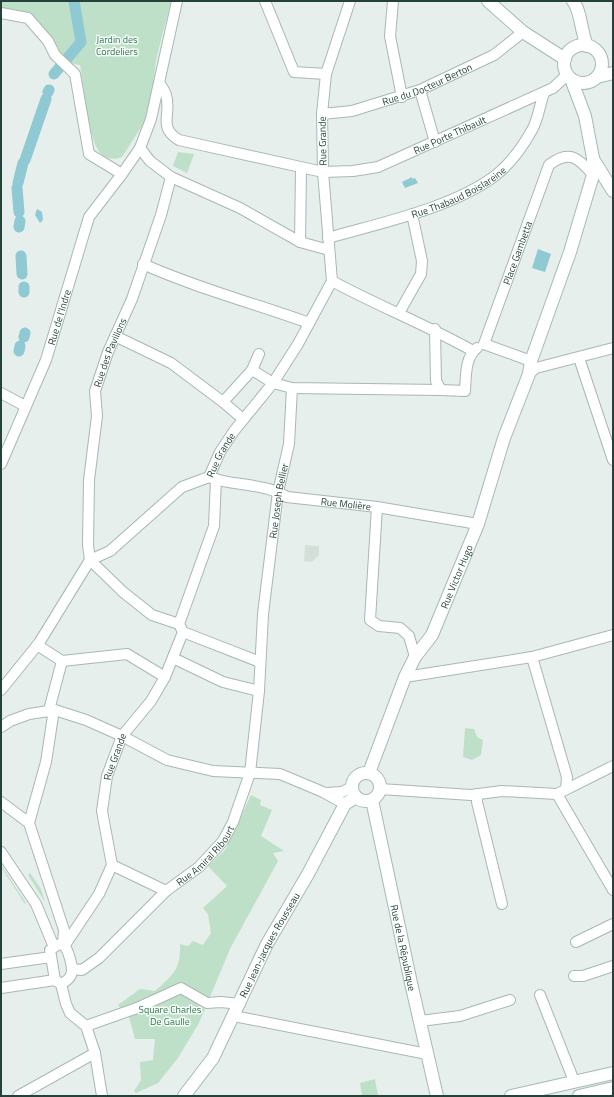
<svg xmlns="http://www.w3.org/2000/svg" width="614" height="1097" font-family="'Titillium Web',sans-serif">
	<rect width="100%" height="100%" fill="#e6efeb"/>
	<path fill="#d4dfda" d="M305,545l14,1v9l-7,7 -8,-1z"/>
	<path fill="#bfe0c8" d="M1,1h170l-15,59 -6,49 -8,17 -20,31c-8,4 -19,1 -24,-7 -10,-17 -14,-64 -18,-85l-11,-2 -30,-38 -38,-16z
		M178,152l16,2 -7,19 -14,-7z
		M465,728l9,1 3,8 6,3 -2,15 -9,5 -9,-3z
		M251,795l10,5 -1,5 12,5 -11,26 23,15 -11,2 5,8 -48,88 -31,74 -21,35 -20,25 -22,10 -2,-2 7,-11 -1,-18 13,-2 2,-21h-20l-6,-22 -11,-12 22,-16 15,2c18,-16 26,-22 25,-47l8,2 5,-5 10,4 8,-12 -3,-19 -5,-6 24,-22 -19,-20 18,-17z
		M1,865l25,38 -1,1 -24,-37z
		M30,873l11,16 4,13 -17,-27z
		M375,1079l3,17h-16l-2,-13z"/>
	<path fill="#8ec9d4" d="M412,177v2l3,-1 3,5 -13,5 -3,-6z
		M37,209l5,3 1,8 -3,3 -5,-8z
		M538,249l13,5 -6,18 -13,-4z"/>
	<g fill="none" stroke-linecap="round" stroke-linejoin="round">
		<path stroke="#8ec9d4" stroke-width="11" d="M54,74l27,-32 -7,-41
			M48,92l1,-2
			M25,160l21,-61
			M18,183l5,-20
			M17,188l2,24
			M19,227l1,-6
			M21,256l1,18
			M24,287v5
			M24,337l1,-4
			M19,351l1,-5"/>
		<g stroke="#a8b8b2" stroke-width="12">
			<g id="street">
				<path d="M265,1l29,71 32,2"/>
				<path d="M393,1l-3,35 12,61"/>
				<path d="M1,13l27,5 20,23 7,14 20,19 14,80 33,20"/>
				<path id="s1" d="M160,84c2,3 5,7 6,11 6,19 -9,32 13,45l144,32 30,-1 25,-4 175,-79 14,-13"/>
				<path d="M420,90l15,52"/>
				<path id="s2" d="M322,114l30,-3 68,-21 74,-35 29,-23"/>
				<path d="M140,148l10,13 21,16 69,31 60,34 29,8"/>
				<path id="s3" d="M328,238c52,-15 125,-30 168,-63 14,-11 27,-29 36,-45 6,-10 8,-26 12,-37"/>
				<path d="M300,242l1,-74"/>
				<path d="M143,264c53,24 111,39 166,59"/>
				<path d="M332,281c46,25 95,44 141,70"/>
				<path d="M399,313l22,-39 1,-13 -10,-47"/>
				<path d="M435,329l1,52 5,9 24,1c1,-15 0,-34 12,-43"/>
				<path d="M115,336l56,27 52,39 29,-32 7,-16"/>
				<path id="s4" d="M484,344l65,-179c20,-16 30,-7 44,10"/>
				<path d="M484,344l47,17"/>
				<path d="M579,358l34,102"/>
				<path d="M252,370l21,13 19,5 149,2"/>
				<path d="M529,374l7,-6 77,-20"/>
				<path d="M1,393l24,13"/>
				<path d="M223,402l20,17"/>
				<path id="s5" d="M1,464l45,-104 43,-143 33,-43 18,-26 11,-29 26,-118"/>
				<path id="s6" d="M209,477l11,-25 14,-21 39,-48 25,-39 34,-63 -9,-109 -1,-58 4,-40 24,-73"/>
				<path id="s7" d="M211,478c25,8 53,5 76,19l90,10 101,17"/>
				<path d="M377,507l-7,113 9,6 21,2 9,8 6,21"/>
				<path id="s8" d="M90,560l-2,-15 1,-65 8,-64 -2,-25 13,-39 24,-53 29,-84 10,-38"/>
				<path d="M90,560l20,-9 72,-64 27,-10"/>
				<path d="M90,560l33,32 29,23 27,9"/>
				<path d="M183,632l77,30"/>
				<path d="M37,645l25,16"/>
				<path d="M532,657l35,120 -1,12"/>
				<path d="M173,658l50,24 36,9"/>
				<path d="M62,661l65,-7 38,23"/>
				<path d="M405,677l127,-20 81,-22"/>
				<path d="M1,690l38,-47 51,-83"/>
				<path d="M49,710l13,-49"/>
				<path d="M1,727l9,-6 19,-7 26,-4 31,10 36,16 45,24 46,11 67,3 43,18 22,12"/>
				<path d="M380,789l91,6 31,-4 55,3 56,-28"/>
				<path d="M326,793l16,-1 10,-5"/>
				<path d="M477,794v8l25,102"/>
				<path d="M557,794l56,96"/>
				<path d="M1,802l28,21 35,107 -1,14"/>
				<path d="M29,823l17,-61 7,-46 -4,-6"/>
				<path d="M1,852l35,52 18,43"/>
				<path d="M112,865l54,26"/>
				<path d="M576,942l37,-18"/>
				<path d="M63,944c5,5 11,24 8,31 -2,5 -6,7 -10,9l-6,-4 -5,-30 7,-5z"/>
				<path id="s9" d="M65,945l34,-51 13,-29 -10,-54 5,-35 15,-40 29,-35 14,-24 18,-45 -4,-8 35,-98 2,-47"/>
				<path d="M1,964l50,-7"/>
				<path id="s10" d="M72,969l10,1 17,-12 67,-67 33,-24 24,-26 10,-19 17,-49 9,-82 4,-77 15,-122 11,-48 3,-56"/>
				<path d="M574,976h9l30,-10"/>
				<path d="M61,984l5,20 4,9 16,13 9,27 7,43"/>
				<path d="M1,988l54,-8"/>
				<path d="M540,995l34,86"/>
				<path d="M234,1016l193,38"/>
				<path d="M420,1021l40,-5 50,-16"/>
				<path d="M86,1026l51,-18 44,-20 26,15 14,-1 19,2"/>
				<path d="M18,1096l77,-43"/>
			</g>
		</g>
		<g stroke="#a4bbb3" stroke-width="14">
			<g id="secondary">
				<path d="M488,1l35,31 42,27"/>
				<path d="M573,1c8,10 8,31 14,45"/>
				<circle cx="583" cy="64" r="19"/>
				<path d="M597,77l16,-4"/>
				<path d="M593,159l20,32"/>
				<circle cx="366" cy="787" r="14"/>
				<path id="s11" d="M369,773l36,-96 10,-20 17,-22 46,-111 26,-86 25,-64 2,-13 39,-109 23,-77v-17l-8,-42 -14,-37"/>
				<path id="s12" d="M372,800l39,183 26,113"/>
				<path id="s13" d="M184,1096l29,-38 54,-114 41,-70 37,-70 11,-7"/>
				<path d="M511,1096l102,-23"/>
				<path d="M579,1096l34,-8"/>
			</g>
		</g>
		<use href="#street" stroke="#fff" stroke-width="10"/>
		<use href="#secondary" stroke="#fff" stroke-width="12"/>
	</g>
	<g text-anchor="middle" stroke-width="3" stroke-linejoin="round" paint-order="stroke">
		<g font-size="10" fill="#2d7a4b" stroke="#f7fbf9">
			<text x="117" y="43">Jardin des<tspan x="117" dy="12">Cordeliers</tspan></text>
			<text x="170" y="1013">Square Charles<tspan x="170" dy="12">De Gaulle</tspan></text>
		</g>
		<g font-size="10" fill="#24423a" stroke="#f7fbf9">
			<text dy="4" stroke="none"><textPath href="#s2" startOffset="110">Rue du Docteur Berton</textPath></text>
			<text dy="4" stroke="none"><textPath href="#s1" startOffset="344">Rue Porte Thibault</textPath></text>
			<text transform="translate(322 141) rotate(-91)" y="4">Rue Grande</text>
			<text dy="4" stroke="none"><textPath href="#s3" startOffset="139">Rue Thabaud Boislareine</textPath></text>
			<text dy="4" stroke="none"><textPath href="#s4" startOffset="97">Place Gambetta</textPath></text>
			<text dy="4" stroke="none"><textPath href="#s5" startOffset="158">Rue de l'Indre</textPath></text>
			<text dy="4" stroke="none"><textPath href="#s8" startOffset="211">Rue des Pavillons</textPath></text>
			<text dy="4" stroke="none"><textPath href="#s6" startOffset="25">Rue Grande</textPath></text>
			<text dy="4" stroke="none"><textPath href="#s10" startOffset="549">Rue Joseph Bellier</textPath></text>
			<text dy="4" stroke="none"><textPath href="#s7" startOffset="138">Rue Molière</textPath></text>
			<text dy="4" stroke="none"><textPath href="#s11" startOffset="216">Rue Victor Hugo</textPath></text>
			<text dy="4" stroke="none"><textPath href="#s9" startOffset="204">Rue Grande</textPath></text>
			<text dy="4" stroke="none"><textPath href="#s10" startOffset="179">Rue Amiral Ribourt</textPath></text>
			<text dy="4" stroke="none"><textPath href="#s13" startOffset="174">Rue Jean-Jacques Rousseau</textPath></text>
			<text dy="4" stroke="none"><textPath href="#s12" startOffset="151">Rue de la République</textPath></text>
		</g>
	</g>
	<rect width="614" height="1097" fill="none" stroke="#24423a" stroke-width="4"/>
</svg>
